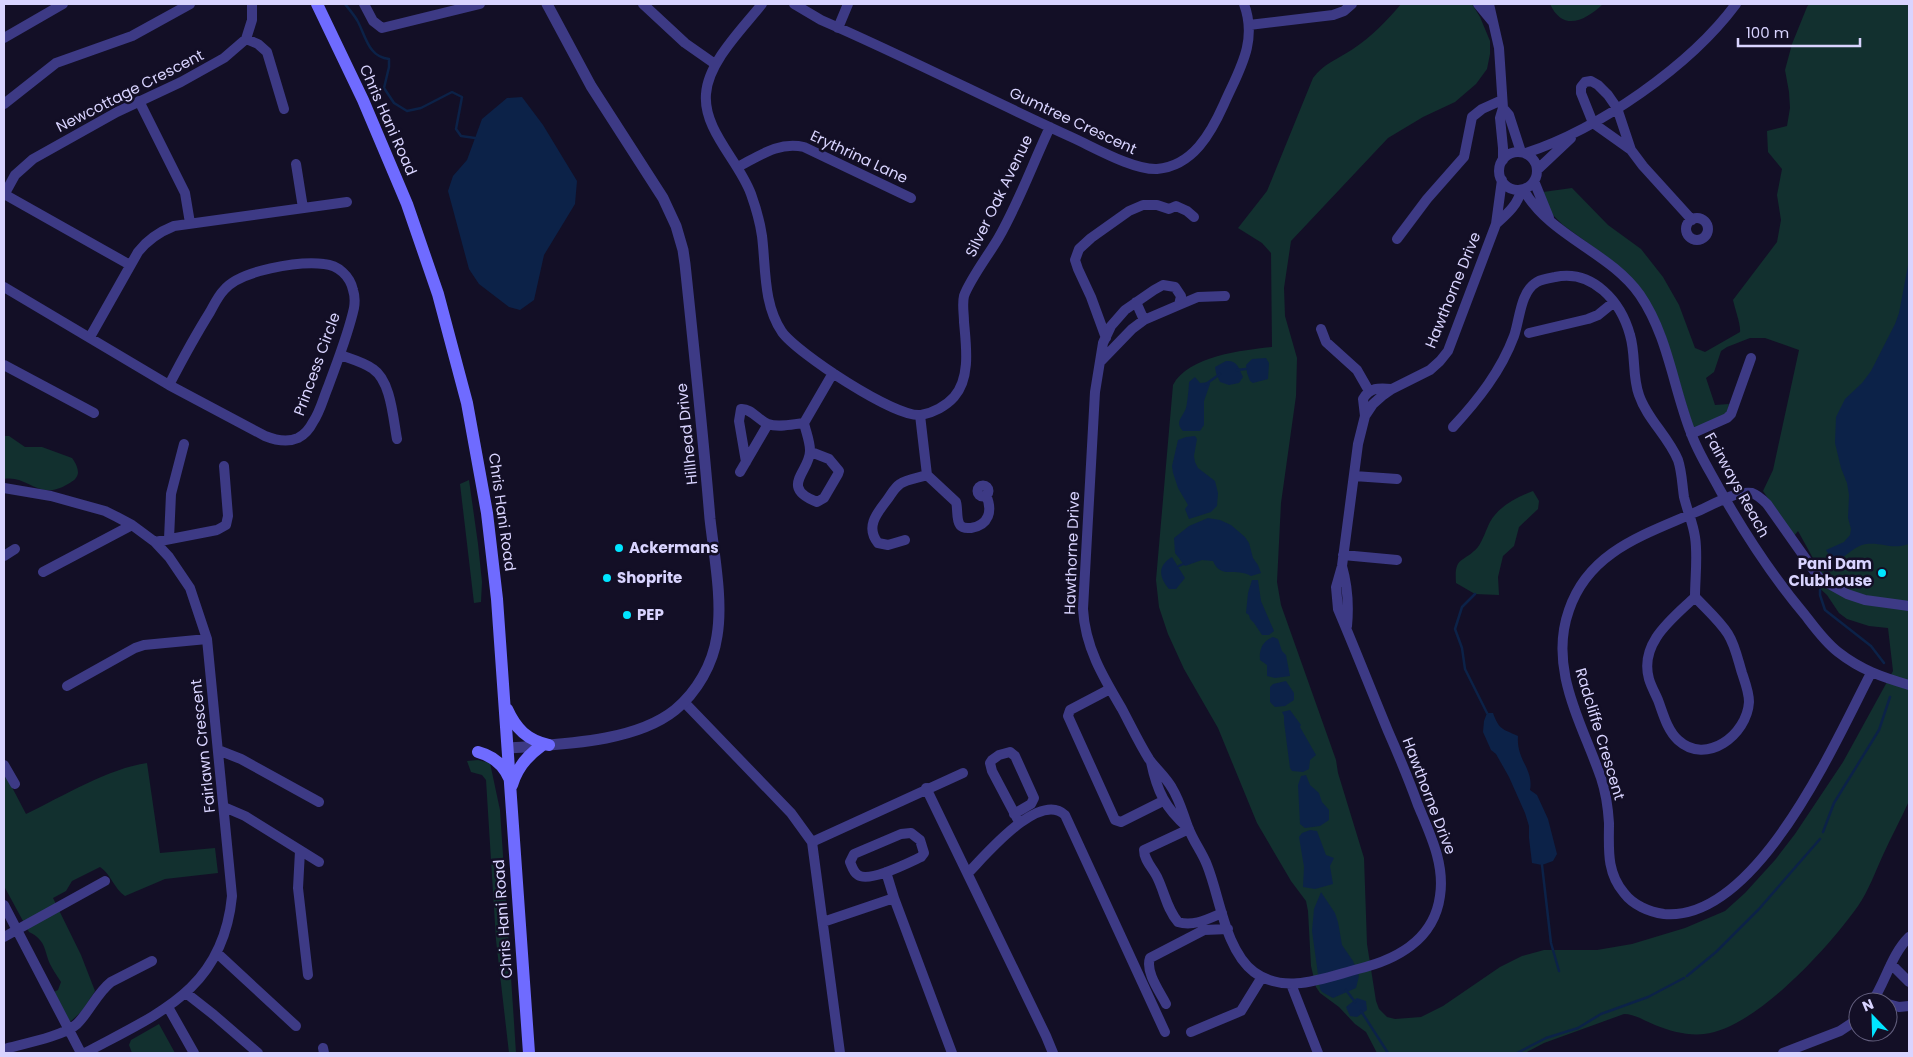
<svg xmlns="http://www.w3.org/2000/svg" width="1913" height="1057" font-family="Poppins,sans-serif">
	<rect width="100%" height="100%" fill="#130f26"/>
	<path fill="#12302f" d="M1401,4h71l8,13 10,24v13l-3,15 -11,15 -21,18 -32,15 -35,21 -97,103 -7,47 1,28 12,42 -1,38 -15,107 -4,79 4,23 55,155 2,13 26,85 3,86 9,57 3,8 8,8 8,2 26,-2 22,-11 57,-39 22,-11 22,-6h53l35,-6 53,-16 40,-17 20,-18 30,-33 20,-26 48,-72 50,-91 -5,-43 -19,-2 -22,-7 -8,-6 -12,-18 -12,-11 5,-13 -22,-40 -4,5 -31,-45 10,-21 26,-120 -34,-12h-15l-23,9 -6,4 -7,21 -8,6 9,27 14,-1 -3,12 -32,14 -29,-96 -17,-34 -34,-38 -51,-37 -13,-13 -7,-20 29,-4 36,37 33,24 22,28 16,28 16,43 10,4 35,-20c1,-7 -5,-23 -7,-32l44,-58 4,-22 -4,-25 5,-26 -14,-17 -1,-21 20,-5 3,-18 -1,-16 -4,-22 7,-26 15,-37 2,-3h100v797c-8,18 -18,36 -26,54 -8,17 -14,35 -25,51 -29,41 -103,123 -154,128 -15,2 -35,-3 -49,-9 -10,-4 -20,-11 -31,-11l-80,29 -19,10h-148l-11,-21 -11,-8 -16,-17 -19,-14 -4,-6 -5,-21 -3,-55 -2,-10 -15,-20 -34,-58 -39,-95 -34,-59 -16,-35 -9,-27 -3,-27 17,-195c15,-29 70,-35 99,-38l-1,-94 -9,-10 -24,-15 29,-37 46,-113c10,-14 25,-19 40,-29 18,-12 35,-29 48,-45z
		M1550,4h53c-18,17 -40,28 -53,0z
		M4,436h5l16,11h17l30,11c3,4 6,9 6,15 -1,6 -5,8 -10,11 -30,18 -39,-9 -64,-5z
		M469,480l9,64 4,38 -1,20 -7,1 -14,-119z
		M1533,491l6,10 -1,8 -19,18 -5,19 -11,10 -5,21 1,18 -24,-1 -19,-11c-2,-28 7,-19 22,-36 5,-7 8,-17 12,-25 9,-16 27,-25 43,-31z
		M478,760l12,3 10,47 16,243h-7l-13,-113 -10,-160 -4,-5 -11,-3 -4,-11z
		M147,763l13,90 55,-5 3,25 -53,6 -40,17c-11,-7 -14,-22 -25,-29l-28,14 -6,10 -13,7 28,57 14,36 -13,20 -12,11 -16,-30 4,-2 3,-8c-4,-6 -8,-12 -11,-18 -6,-14 -4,-24 -21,-32l-25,-46v-114l22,42c35,-17 84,-46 121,-51z
		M159,1024l16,29h-43l-3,-8 2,-5z"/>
	<path fill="#0c2248" d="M522,97l21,28 34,56 -2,23 -31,51 -10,45 -14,10 -11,-3 -30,-23 -10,-15 -21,-78 5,-15 14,-16 15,-41 25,-21z
		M1909,260v284c-18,6 -26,-2 -43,0 -11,2 -21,12 -30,19l-5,-5 -5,-8 18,-8 6,-7 1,-6 -3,-11 1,-23 -2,-12 -6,-15 -6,-25 1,-26 9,-18 17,-16 9,-12 24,-47 4,-11z
		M1266,358l3,5 -1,16 -15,4 -3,-2 -3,-8 -1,-8 6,-6z
		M1226,361c11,-1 13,7 17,16l-4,6 -10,2 -9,-3 -4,-9 -1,-6z
		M1195,377l5,6 9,-1 1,2 -6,17v24l-4,6h-17c-9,-9 0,-14 3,-23 1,-2 3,-21 3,-26z
		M1195,436l2,3 -3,17 1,6 3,6 17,13 3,12 -1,13 -6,6 -22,7 -4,-10 3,-4 -10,-17 -5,-15 -1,-7 6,-26 8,-3z
		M1208,518l12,2 11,5 14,12 4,6 4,15 5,7 3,8 -10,3c-15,-9 -30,4 -38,-15l-11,-1 -17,6 -10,-13 -1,-15 15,-12z
		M1172,557l13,21 -9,11h-7c-10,-12 -12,-23 3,-32z
		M1252,580h6l3,21 13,30 -5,4h-7l-8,-12 -4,-4 -1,-4 -3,-2 2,-20z
		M1273,637l5,2 4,12 4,4 4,21 -15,2 -8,-2v-11l-7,-5c-1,-10 2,-19 13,-23z
		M1286,681l8,12v7l-9,6 -10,1 -5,-5v-15l3,-3z
		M1290,710l11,15 -1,2 16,28 -6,5 -1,9 -6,3 -11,-1 -2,-3 -6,-46v-6l-2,-4z
		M1487,713h6c6,17 10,16 25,23 -2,24 16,33 12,54l7,5 11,24 9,35 -4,7 -11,4 -10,-2 -3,-25v-12l-4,-13 -16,-36 -13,-23 -5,-4 -8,-18 1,-11z
		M1306,775l4,10 9,8 3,9 7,8v10l-9,6 -15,2 -5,-4 -2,-39 3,-9z
		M1310,830l7,1 9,24 8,3 -4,8 3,18 -18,5 -12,-2 1,-20 -5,-30 3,-4z
		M1321,892l14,21 3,9 4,23 11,16 6,15 -3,12 -23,10 -11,-6 -2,-3 -8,-58 2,-22z
		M1357,998l9,3 1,9 -10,7 -7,-1 -4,-9z"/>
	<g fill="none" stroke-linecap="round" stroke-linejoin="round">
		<path stroke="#0c2248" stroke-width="2.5" d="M345,4c4,5 9,11 12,16 9,16 11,37 32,39v8l-5,21 10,15 13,8 14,-3 31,-16 10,5 -6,32 5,7 14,2
			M1237,370l9,-1
			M1206,384l14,-10
			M1179,566l4,-2
			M1826,574l7,-17
			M1820,590v5l5,15 46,36 13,17
			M1475,594l-13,13 -7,22 7,19 3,21 22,44
			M1823,832l11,-29 45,-73 11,-33
			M1542,865l9,78 8,28
			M1687,976l29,-24 43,-43 61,-70
			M1346,990l9,12
			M1361,1011l27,42
			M1517,1053l29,-15 32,-10 23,-14 47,-17 36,-19"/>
		<path stroke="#3d3a85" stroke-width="10" d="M364,4l9,17 9,7 98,-24
			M643,4l42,39 30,21
			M762,4c-19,24 -54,58 -56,90 -3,36 33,67 45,100 5,14 9,28 11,42 4,32 1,68 20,96 15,21 113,86 139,83 12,-2 25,-9 33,-18 17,-19 12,-52 10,-75 0,-8 -2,-18 0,-26 6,-17 26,-43 35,-59 20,-35 34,-74 51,-110
			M794,4l27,16c83,36 165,78 248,116 23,10 63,34 88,33 36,-3 54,-36 67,-65 15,-34 34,-62 20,-100
			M1478,4l14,17
			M1489,4l10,44 4,60 -3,10 3,30v12
			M1249,25l84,-10 11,-4 8,-7
			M838,28l10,-24
			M4,38l59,-34
			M246,39l12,5 9,8 17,57
			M139,101l46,92 5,30
			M4,104l52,-41 76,-27 58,-32
			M1503,108l6,7 12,37
			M1631,150l-14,-42 -9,-13 -10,-10 -7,-4 -6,1 -4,5v6l12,30 38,27 12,16 49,54
			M1499 171a19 19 0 1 1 38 0a19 19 0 1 1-38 0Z
			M1526,153c73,-24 164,-87 210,-149
			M296,164l7,44
			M738,167c21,-11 41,-26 66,-20l107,51
			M1537,170l34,-32
			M1534,181l15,37
			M1523,189c27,48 86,62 117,106 28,41 33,92 51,138 7,20 19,38 29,57 25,44 52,86 85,125 10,13 20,27 33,37 23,18 44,25 71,33
			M4,194l126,71
			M4,195l11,-20 18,-16 84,-47 64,-30 43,-24 22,-19 6,-19v-16
			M1686 229a11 11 0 1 1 22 0a11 11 0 1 1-22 0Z
			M1496,224c11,-10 22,-19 25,-34
			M1397,239l30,-40 37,-42 8,-40 10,-8 20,-9
			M4,287l165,98 96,51c10,4 22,7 33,2 6,-3 12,-10 15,-16 7,-10 10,-23 15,-35 9,-25 20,-52 26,-79 1,-6 1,-12 -1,-18 -3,-14 -15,-25 -29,-26 -25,-3 -84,6 -100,26 -6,6 -10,15 -14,22 -15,24 -28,48 -41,73
			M1136,302l8,18
			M1179,305l19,-8 27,-1
			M1321,329l5,13 31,28 12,21
			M1529,333l59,-14 10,-4 16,-13
			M90,337l48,-85c10,-13 21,-20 36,-26l173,-24
			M1106,338l-15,-41 -13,-28 -3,-9 4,-11 12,-11 38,-27 14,-6h14l12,4 7,-3 11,5 7,6
			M340,355c11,4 23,7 33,14 18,12 20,49 24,70
			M1101,361l31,-32 12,-9 35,-15 2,-9 -6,-9 -12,-2 -9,5 -29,20 -14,16 -8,17 -8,49 -12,217c2,38 20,68 39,100 9,17 17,34 27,50 7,10 17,18 23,29 8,13 11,26 16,39 5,14 14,25 19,38 13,32 18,85 47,107 31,23 70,6 104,-3 38,-9 76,-29 82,-73 5,-32 -10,-62 -22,-91 -9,-25 -19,-49 -30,-74 -17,-41 -33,-82 -50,-122l-2,-22 6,-21 16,-122 7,-28 8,-12 9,-8 10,-7 38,-19 10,-9 8,-10 48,-127 6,-44
			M4,365l90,48
			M920,415l7,60
			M1365,416l-2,-17c7,-12 16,-11 29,-10
			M804,423c2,9 6,19 6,27 1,21 -32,37 7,52l7,-4 14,-24 1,-3 -10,-12 -18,-7
			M804,423l29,-50
			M1453,427c25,-27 48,-56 61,-91 6,-17 6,-44 23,-54 5,-3 12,-4 18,-5 38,-8 66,25 75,58 6,20 2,41 9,60 8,24 29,41 39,65 4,12 4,24 6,37 3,13 9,26 11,40 3,19 0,41 0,60 -23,22 -56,46 -46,82 2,7 6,14 9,21 5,13 9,30 20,40 28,26 69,-5 71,-38 0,-10 -4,-20 -7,-29 -4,-13 -7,-28 -14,-39 -9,-14 -22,-25 -33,-37
			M1691,434l36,-16 4,-4 20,-56
			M746,462l-7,-41 2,-12c10,-1 18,12 27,15 11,4 25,0 36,-1
			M740,472l28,-48
			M927,475l29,27c2,6 0,18 4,23 3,4 7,3 11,3 18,-3 22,-17 15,-33
			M1354,476l43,3
			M977.5 491a5.5 5.5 0 1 1 11 0a5.5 5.5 0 1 1-11 0Z
			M4,488l47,8 54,15 12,6 15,8 23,17 14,15 21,31 17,51 25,257c-9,94 -73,117 -147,157
			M169,539l2,-45 13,-50
			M905,540l-17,5 -10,-2c-13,-16 -1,-30 9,-43 4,-5 7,-12 13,-16 7,-5 18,-6 27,-9
			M155,542l62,-12 9,-5 2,-9 -4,-50
			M1343,555l54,5
			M4,556l11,-7
			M1342,566c6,21 7,39 5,60
			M43,572l89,-47
			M1871,673c-36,69 -114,249 -207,241 -15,-2 -31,-9 -40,-21 -18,-21 -15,-45 -15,-70 -1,-16 -3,-30 -8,-45 -19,-55 -53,-109 -32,-168 20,-59 75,-75 127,-98 14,-6 41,-22 56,-19 6,2 11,7 15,11l53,75 27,15 18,6 44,6
			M67,686l68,-38 9,-3 63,-6
			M1110,689l-40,21 -2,6 47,104 6,2 42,-21
			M684,702l107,111 21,29
			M218,750l23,9 78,43
			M1151,762c6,29 14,46 37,66
			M4,765l11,19
			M926,788l120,248 7,17
			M224,807l21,9 74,46
			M1014,814l17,-10 3,-6 -19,-42 -5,-4 -11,3 -7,5 -2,3 2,8 27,51
			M1189,829l-45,21c0,11 10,19 14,29 7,15 9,30 20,43 15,5 30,-3 44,-9
			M911,833l9,7 4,13 -3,4c-13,6 -52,26 -63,18 -5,-3 -6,-9 -8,-13l4,-8 47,-20z
			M300,851l-2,37 10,87
			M886,872l8,26
			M968,873c16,-16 71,-83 97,-58l100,217
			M4,905l77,148
			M823,922l71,-24 58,155
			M4,937l101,-56
			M217,953l79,73
			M1891,964l18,18
			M1291,984l27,69
			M186,993l28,22 44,38
			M1872,1002c14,-21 19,-47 37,-65
			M1166,1004c-6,-12 -21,-32 -16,-46l54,-28 24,-1
			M1888,1004l11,3 10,-1
			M168,1007l26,46
			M1191,1032l50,-21 21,-34
			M323,1048l1,5
			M4,1049c18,-5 60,-13 73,-25 13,-13 20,-31 34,-42l41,-21
			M840,1053l-28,-211 151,-69
			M1783,1053l57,-22 18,-12"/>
		<path stroke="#3d3a85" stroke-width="11" d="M508,748c51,-4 126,-5 167,-38 22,-18 38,-46 42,-74 6,-35 -3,-81 -7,-117 -7,-85 -16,-170 -25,-255l-2,-14 -7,-24 -13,-28 -72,-112 -44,-82"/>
		<path stroke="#6f6bff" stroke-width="12" d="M317,4l46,96 44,104 31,90 29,109 20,110 10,86 32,454
			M507,709c9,20 20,31 42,36
			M478,752c15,4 25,12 31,26
			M512,785c5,-17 15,-29 29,-39"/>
	</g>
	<g fill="#00e5ff" stroke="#130f26" stroke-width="2">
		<circle cx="619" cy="548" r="5"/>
		<circle cx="1882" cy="573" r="5"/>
		<circle cx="607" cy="578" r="5"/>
		<circle cx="627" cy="615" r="5"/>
	</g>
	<g text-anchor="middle" stroke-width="5" stroke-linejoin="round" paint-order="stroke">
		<g font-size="15" fill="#d9d4ff" stroke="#130f26">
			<text transform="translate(130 91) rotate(-27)" y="5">Newcottage Crescent</text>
			<text transform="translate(388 120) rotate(66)" y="5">Chris Hani Road</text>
			<text transform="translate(1073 121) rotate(25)" y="5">Gumtree Crescent</text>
			<text transform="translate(859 157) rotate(25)" y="5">Erythrina Lane</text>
			<text transform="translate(999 196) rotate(-64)" y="5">Silver Oak Avenue</text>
			<text transform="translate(1453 290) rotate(-68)" y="5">Hawthorne Drive</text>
			<text transform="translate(317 364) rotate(-70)" y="5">Princess Circle</text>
			<text transform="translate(687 434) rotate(-96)" y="5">Hillhead Drive</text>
			<text transform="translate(1737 485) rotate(61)" y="5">Fairways Reach</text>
			<text transform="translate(502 512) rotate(82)" y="5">Chris Hani Road</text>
			<text transform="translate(1072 553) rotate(-88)" y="5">Hawthorne Drive</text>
			<text transform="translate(1600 734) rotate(73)" y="5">Radcliffe Crescent</text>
			<text transform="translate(203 746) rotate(-96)" y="5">Fairlawn Crescent</text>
			<text transform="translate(1429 796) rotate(69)" y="5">Hawthorne Drive</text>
			<text transform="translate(503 919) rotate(-94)" y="5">Chris Hani Road</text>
		</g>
		<g font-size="15" font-weight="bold" fill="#d9d4ff" stroke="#130f26" text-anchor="start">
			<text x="629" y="553">Ackermans</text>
			<text x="1872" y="569" text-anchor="end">Pani Dam<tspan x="1872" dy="17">Clubhouse</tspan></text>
			<text x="617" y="583">Shoprite</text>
			<text x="637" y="620">PEP</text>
		</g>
	</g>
	<rect width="1913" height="1057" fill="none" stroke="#d9d4ff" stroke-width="10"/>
	<g transform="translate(1873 1017) rotate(337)"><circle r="24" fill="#130f26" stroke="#625e7d"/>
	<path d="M0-4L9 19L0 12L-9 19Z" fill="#00e5ff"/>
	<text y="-8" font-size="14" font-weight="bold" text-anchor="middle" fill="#d9d4ff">N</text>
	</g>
	<path d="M1738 38v8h122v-8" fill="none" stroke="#d9d4ff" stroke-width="2.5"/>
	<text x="1746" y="38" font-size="15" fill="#d9d4ff" stroke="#130f26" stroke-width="4" paint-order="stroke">100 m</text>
</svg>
